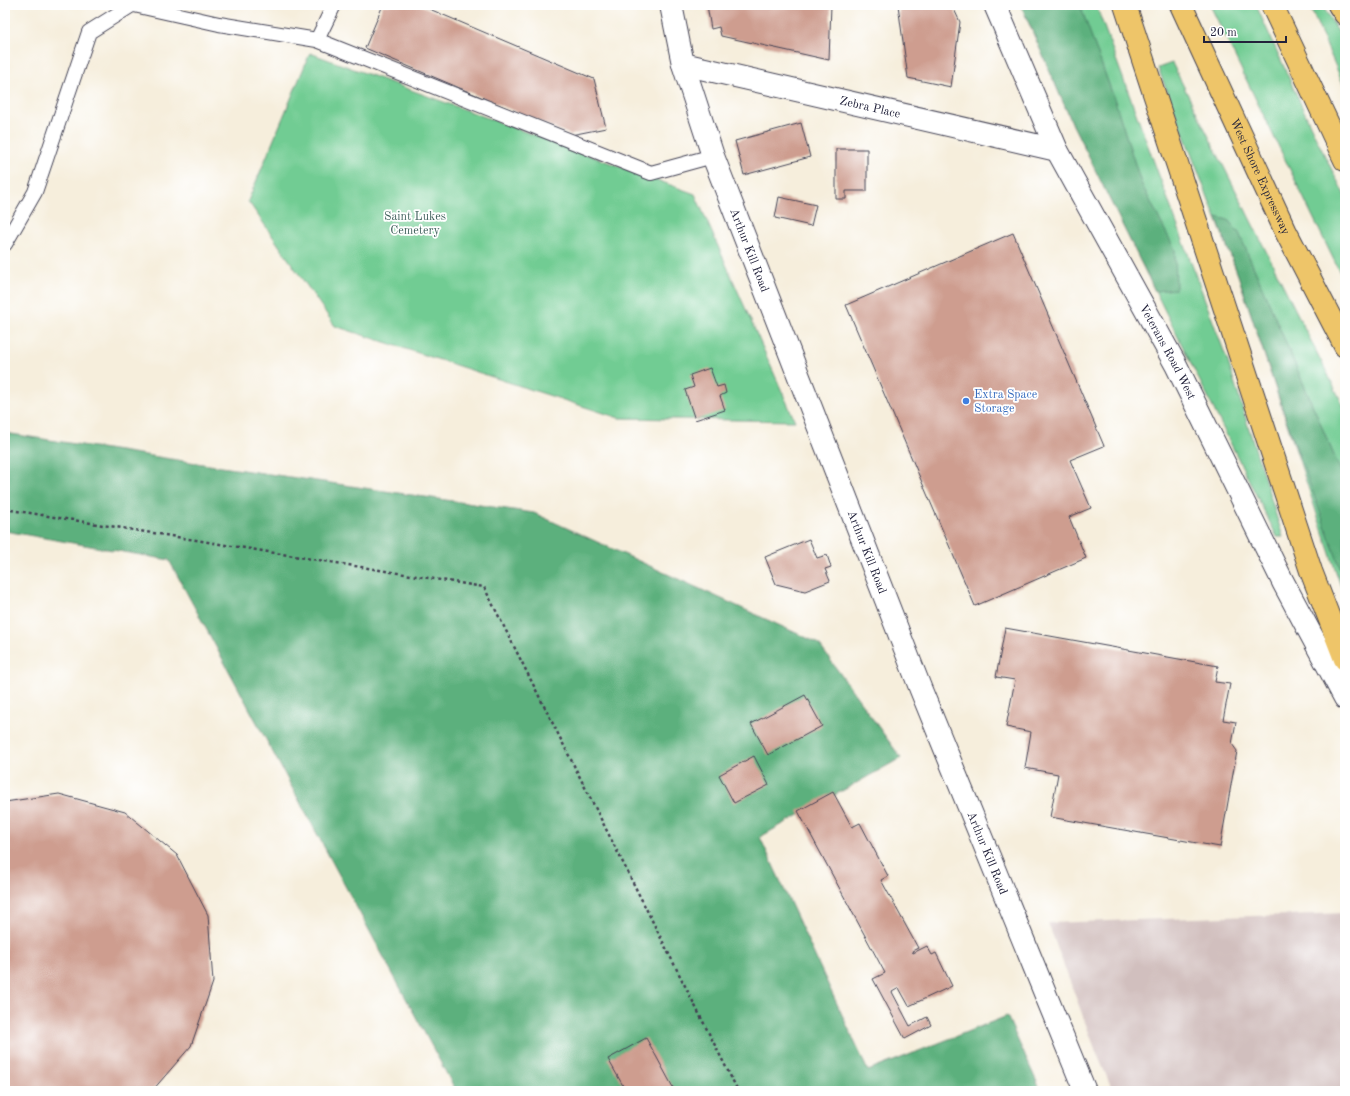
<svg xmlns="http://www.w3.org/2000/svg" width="1350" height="1096" font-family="'Old Standard TT',serif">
	<rect width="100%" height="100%" fill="#fff"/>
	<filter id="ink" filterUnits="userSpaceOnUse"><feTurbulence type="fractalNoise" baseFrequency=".025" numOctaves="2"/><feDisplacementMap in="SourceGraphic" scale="8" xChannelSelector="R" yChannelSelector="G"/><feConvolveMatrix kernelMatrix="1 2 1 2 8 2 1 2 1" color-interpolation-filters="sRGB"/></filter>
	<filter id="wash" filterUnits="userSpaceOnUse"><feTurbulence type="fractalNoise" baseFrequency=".012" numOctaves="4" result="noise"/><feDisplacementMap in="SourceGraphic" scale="16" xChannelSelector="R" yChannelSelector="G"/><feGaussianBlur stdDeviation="0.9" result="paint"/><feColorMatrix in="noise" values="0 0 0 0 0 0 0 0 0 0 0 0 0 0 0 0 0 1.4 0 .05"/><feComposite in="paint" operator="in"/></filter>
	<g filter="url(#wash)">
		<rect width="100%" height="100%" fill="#f6eedc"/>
		<path fill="#d1bfbe" d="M1345,913v178h-232l-16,-37 -49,-131z"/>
		<path fill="#71cc93" stroke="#4a7767" d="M1021,5h75l132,357 55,175h-6l-204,-412z
			M1210,5h46l62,137 27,54v87z
			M1309,5h13l23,38v45z
			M310,53l385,141 100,227 -176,-3 -284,-92 -87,-125z
			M1172,63l173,346v190l-107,-324 -80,-207z"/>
		<path fill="#5cb07d" stroke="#3f695c" d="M1021,5h59l35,96 26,82 34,67 1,39 -21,2 -82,-166z
			M1216,217l12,3 11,13 106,248v100l-59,-162 -48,-144z
			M5,433l217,34 312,46 284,130 83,115 -141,79 108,234 139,-55 34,75h-585l-287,-531 -164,-29z"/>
		<g id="blocks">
			<path fill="#ce9d8f" d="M383,5h37l174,74 12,49 -35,7 -206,-87z
				M707,5h124l-2,55 -108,-24 -2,-9 -8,2z
				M898,5h54l8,17 -9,65 -43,-9z
				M801,123l9,34 -66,18 -9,-34z
				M836,149h31v42h-21v8h-10z
				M779,197l37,8 -5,21 -36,-8z
				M1013,233l91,213 -34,14 21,48 -22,9 17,41 -111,48 -129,-301z
				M710,368l7,19 7,-2 2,8 -6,3 5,14 -30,10 -10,-30 9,-3 -4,-12z
				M809,539l8,19 10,-3 4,12 -6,2 5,12 -25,10 -29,-7 -11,-27z
				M1005,628l213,38 -3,16 15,2 -7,36 13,2 -4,22 5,7 -17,96 -170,-30 8,-43 -33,-6 6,-36 -25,-5 9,-47 -19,-3z
				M805,695l17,31 -54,29 -17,-31z
				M754,756l15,29 -35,18 -15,-28z
				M833,792l19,35 8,-4 28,53 -7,4 37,68 -6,3 1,2 14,-7 5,9 4,-2 16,33 -43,20 -10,-18 -7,4 18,34 17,-9 4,8 -26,14 -32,-60 12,-6 -87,-162z
				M59,794l66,18 52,43 31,60 5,67 -22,64 -39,45h-147v-289z
				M646,1038l10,18 19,35h-49l-18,-32z"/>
		</g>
	</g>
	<g filter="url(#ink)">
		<use href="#blocks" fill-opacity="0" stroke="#424153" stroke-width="1"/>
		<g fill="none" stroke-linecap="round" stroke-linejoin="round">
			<g stroke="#424153" stroke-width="16">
				<path id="service" d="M134,5l85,19 98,16
					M334,5l-17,35 334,133 62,-17
					M5,244l30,-52 54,-160 43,-27"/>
			</g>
			<g stroke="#424153" stroke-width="24">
				<g id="minor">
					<path id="s1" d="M683,64l374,86"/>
				</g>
			</g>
			<g stroke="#424153" stroke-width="24">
				<g id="tertiary">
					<path id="s2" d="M671,5l12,59 30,92 208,534 164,401"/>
					<path id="s3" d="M995,5l62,145 119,215 107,217 62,116"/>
				</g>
			</g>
			<g stroke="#424153" stroke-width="24">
				<g id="motorway">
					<path d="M1125,5l186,566 34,88"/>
					<path id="s4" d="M1181,5l105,227 59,114"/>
					<path d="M1272,5l73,155"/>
					<path d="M1339,5l6,9"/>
				</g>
			</g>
			<path stroke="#424153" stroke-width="2.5" stroke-dasharray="3 3" stroke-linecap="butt" d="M5,509l479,78 254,504"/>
			<use href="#service" stroke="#fff" stroke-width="14"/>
			<use href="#minor" stroke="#fff" stroke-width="22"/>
			<use href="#tertiary" stroke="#fff" stroke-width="22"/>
			<use href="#motorway" stroke="#eec569" stroke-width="22"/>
		</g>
	</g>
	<circle fill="#3f7fe0" stroke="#fff" stroke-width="1.5" cx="966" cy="401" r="4"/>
	<g text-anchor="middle" stroke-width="3.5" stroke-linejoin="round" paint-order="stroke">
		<g font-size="12" fill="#22223b" stroke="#fff">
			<text dy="4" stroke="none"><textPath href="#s1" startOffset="192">Zebra Place</textPath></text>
			<text dy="4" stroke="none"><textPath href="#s4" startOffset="189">West Shore Expressway</textPath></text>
			<text dy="4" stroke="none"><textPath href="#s2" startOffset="258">Arthur Kill Road</textPath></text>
			<text dy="4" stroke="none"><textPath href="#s3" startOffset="388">Veterans Road West</textPath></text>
			<text dy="4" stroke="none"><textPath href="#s2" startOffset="582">Arthur Kill Road</textPath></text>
			<text dy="4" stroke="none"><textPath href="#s2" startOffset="906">Arthur Kill Road</textPath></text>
		</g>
		<g font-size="12" fill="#3e5e5a" stroke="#fff">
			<text x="415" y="220">Saint Lukes<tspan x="415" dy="14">Cemetery</tspan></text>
		</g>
		<g font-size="12" fill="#366cbe" stroke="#fff" text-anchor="start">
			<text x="974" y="398">Extra Space<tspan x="974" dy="14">Storage</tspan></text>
		</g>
	</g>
	<rect width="1350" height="1096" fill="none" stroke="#fff" stroke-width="20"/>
	<path d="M1204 36v6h82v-6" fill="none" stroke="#22223b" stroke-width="2"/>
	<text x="1210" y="36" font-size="12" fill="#22223b" stroke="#ffffff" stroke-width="3" paint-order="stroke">20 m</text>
</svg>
